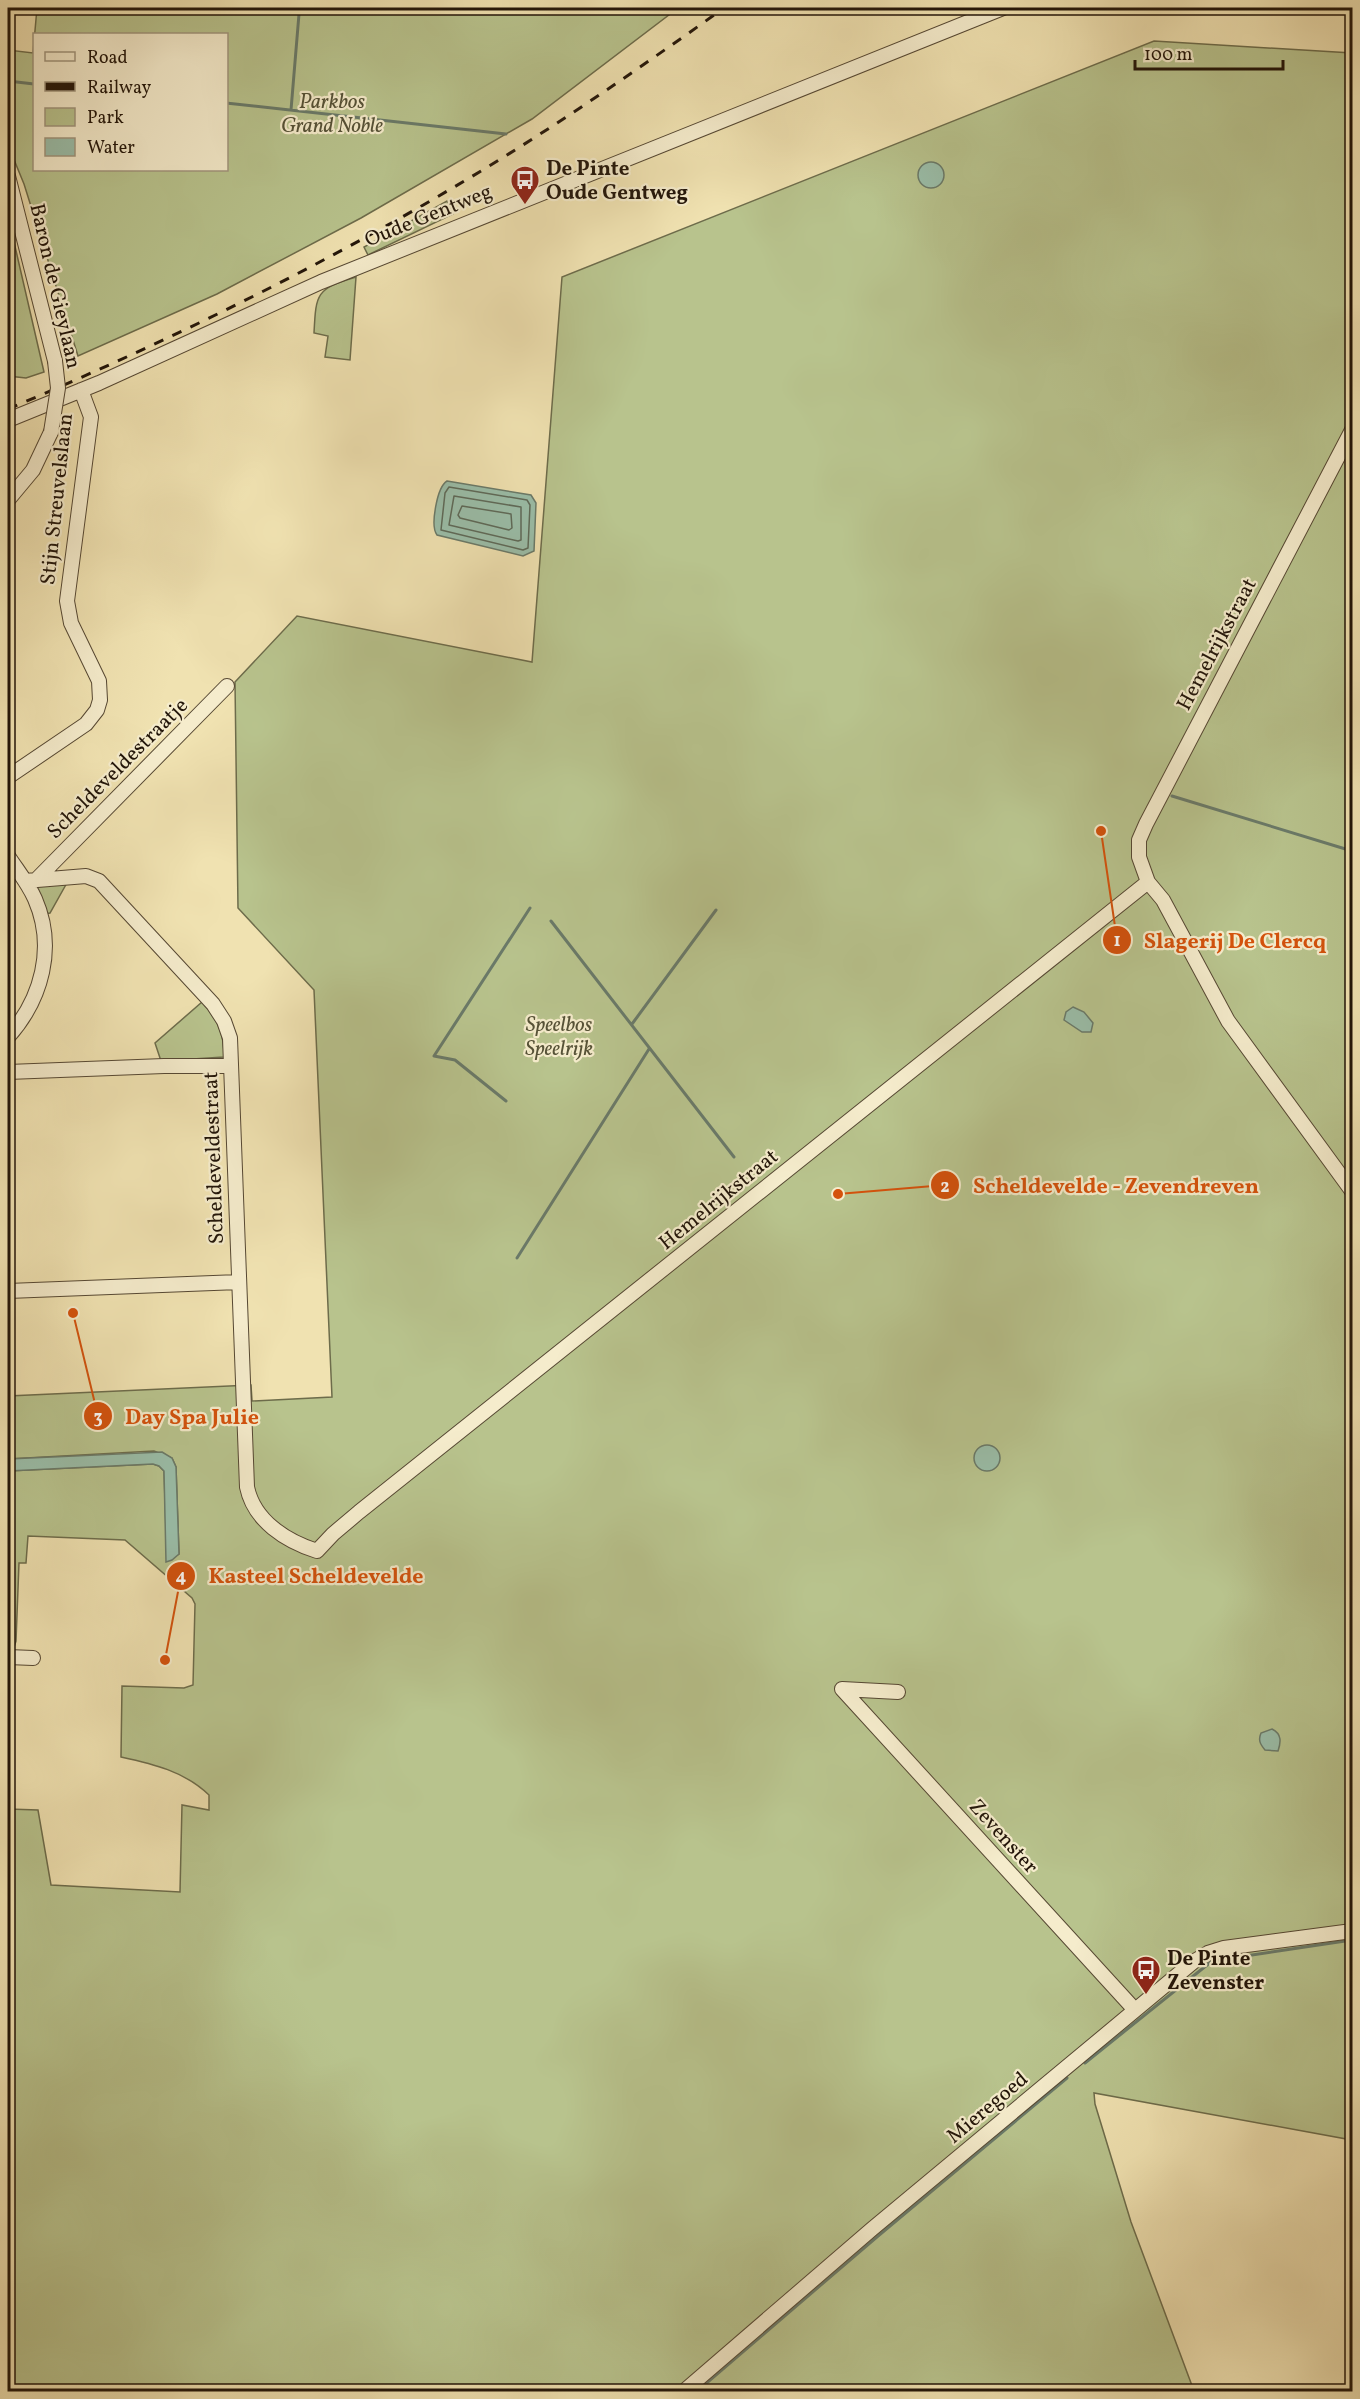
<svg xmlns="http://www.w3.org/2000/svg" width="1360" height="2399" font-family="Vollkorn,serif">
	<rect width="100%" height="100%" fill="#f0e2b1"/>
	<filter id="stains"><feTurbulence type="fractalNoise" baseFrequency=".00333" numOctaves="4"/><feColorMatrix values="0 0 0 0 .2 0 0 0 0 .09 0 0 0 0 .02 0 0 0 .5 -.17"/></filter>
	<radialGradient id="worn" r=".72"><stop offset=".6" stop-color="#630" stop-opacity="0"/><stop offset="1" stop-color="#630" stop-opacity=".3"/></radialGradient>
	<path fill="#b8c38d" stroke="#6d6c4b" stroke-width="1.5" fill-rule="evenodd" d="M37,8h641l-146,111 -171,99 -144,76 -139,62 -54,-172 -16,-39v-95l25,3zM34,34h192v136h-192z
		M1154,41l198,12v2087l-258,-47 1,11 36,118 63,169h-1186v-582l30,1 13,75 129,7 2,-87 27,5v-15c-25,-24 -56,-31 -88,-38l1,-71 62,2 9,-3 2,-81 -3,-6 -67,-58 -97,-4 -2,27h-7l-3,78 -3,9h-5v-179l145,-7 6,2 5,5 3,90 12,-7 -3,-87 -4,-9 -18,-7 -146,8v-63l243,-11 1,16 80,-4 -18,-407 -76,-82 -3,-226 62,-66 235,46 30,-385z
		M447,201l6,13 -85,41 -4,-8z
		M8,216l36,156 -18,6 -18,-2z
		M356,277l-6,83 -25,-3 3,-21 -14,-3c2,-40 2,-44 42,-56z
		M68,881l-18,32 -5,1 -9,-27z
		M202,1002c16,18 22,31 22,55l-63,4 -6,-18z"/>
	<path fill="#9abea9" stroke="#6a7a69" stroke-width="1.5" d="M918 175a13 13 0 1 1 26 0a13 13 0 1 1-26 0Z
		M447,481l84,14 5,8 -2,48 -11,5 -86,-21c-7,-9 0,-48 10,-54z
		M1073,1007l11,5 9,11 -2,9h-9l-18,-12 2,-8z
		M974 1458a13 13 0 1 1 26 0a13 13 0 1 1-26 0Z
		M162,1452l10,6 4,9 3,87 -7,6 -6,2 -2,-91 -5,-5 -6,-2 -145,7v-12z
		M1272,1729c10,5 9,13 6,22l-13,-1c-5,-6 -7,-10 -4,-17z"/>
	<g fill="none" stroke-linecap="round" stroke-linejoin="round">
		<path stroke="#5e6a59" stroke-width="1.5" d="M449,487l78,13 3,5 -2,43 -5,2 -82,-20 4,-37z
			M454,496l67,11v33l-3,1 -69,-16z
			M462,506l49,8 1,14 -3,2 -49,-12 -2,-3z"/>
		<path stroke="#6a7a69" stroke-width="3" d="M8,81l26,3
			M226,103l280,31
			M291,110l8,-96
			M1172,796l180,55
			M551,921l183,236
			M632,1024l84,-114
			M506,1101l-51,-41 -21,-4 96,-148
			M517,1258l132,-209
			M1085,2063l127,-102 140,-21
			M696,2392l182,-156 189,-158"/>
		<g stroke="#564833" stroke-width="16">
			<path id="minor" d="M8,176l47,185
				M8,420l91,-37 222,-101 682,-274
				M1352,430l-206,394 -7,16v17l9,25 15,18 65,121 124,170
				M8,500l25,-30 18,-38
				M8,777l78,-53 11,-14 3,-10 -1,-19 -28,-58 -4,-22 24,-184 -10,-27
				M8,856c9,14 20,27 27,43 21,48 7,100 -27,138
				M37,879l190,-193
				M25,881l61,-5 13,5 114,123 11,17 6,17 17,449c7,34 39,54 70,64l16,-17 26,-22 789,-630
				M8,1072l156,-6h67
				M8,1291l231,-9
				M8,1657l25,1
				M842,1689l293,321
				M842,1689l56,3
				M683,2392l189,-163 321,-267 15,-9 16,-5 128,-17"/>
		</g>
		<use href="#minor" stroke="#f5eccc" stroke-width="14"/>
		<path stroke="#221509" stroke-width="3" stroke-dasharray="10 10" stroke-linecap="butt" d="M8,409c159,-67 314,-143 463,-232 87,-52 170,-110 253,-169"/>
		<g stroke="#564833" stroke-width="16" stroke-linecap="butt">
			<path id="minor-bridge" d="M51,432l7,-44 -3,-27"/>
		</g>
		<use href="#minor-bridge" stroke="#f5eccc" stroke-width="14"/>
	</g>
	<defs>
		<g id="bus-pin" transform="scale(1.5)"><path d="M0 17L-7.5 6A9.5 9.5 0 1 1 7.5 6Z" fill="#8f2418" stroke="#f5eccc"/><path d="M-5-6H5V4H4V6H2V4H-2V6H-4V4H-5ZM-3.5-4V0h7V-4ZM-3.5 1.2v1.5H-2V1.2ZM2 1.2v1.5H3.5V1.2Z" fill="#fff"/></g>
	</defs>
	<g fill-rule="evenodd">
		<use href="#bus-pin" x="525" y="180"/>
		<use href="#bus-pin" x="1146" y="1970"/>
	</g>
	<g text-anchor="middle" stroke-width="4.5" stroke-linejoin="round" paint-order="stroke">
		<g font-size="21" font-style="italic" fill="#565237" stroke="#f5eccc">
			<text x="332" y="108">Parkbos<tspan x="332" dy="24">Grand Noble</tspan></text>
			<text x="559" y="1031">Speelbos<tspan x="559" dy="24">Speelrijk</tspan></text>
		</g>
		<g font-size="21" font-weight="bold" fill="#221509" stroke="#f5eccc" text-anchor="start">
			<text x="546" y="175">De Pinte<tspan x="546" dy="24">Oude Gentweg</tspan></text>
			<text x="1167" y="1965">De Pinte<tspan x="1167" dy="24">Zevenster</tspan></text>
		</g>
		<g font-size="21" fill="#221509" stroke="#f5eccc">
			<text transform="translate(428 215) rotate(-22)" y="7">Oude Gentweg</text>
			<text transform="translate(56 286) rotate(77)" y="7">Baron de Gieylaan</text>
			<text transform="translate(56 499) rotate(-84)" y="7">Stijn Streuvelslaan</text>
			<text transform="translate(1216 644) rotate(-62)" y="7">Hemelrijkstraat</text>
			<text transform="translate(117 768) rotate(-45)" y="7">Scheldeveldestraatje</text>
			<text transform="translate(213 1158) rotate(-92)" y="7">Scheldeveldestraat</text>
			<text transform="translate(718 1199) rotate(-39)" y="7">Hemelrijkstraat</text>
			<text transform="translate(1004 1836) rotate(48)" y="7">Zevenster</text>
			<text transform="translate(987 2107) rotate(-40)" y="7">Mieregoed</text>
		</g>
	</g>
	<path fill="none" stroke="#d4520c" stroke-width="2" d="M1101 831L1117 940M838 1194L945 1185M73 1313L98 1416M165 1660L181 1576"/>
	<g fill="#d4520c" stroke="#f5eccc" stroke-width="2">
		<circle cx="1101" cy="831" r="6"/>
		<circle cx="838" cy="1194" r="6"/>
		<circle cx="73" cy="1313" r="6"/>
		<circle cx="165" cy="1660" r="6"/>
		<circle cx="1117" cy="940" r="15"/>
		<circle cx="945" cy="1185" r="15"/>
		<circle cx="98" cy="1416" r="15"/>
		<circle cx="181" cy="1576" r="15"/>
	</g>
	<g font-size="18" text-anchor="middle" font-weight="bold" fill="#fff">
		<text x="1117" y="946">1</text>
		<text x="945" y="1192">2</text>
		<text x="98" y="1423">3</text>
		<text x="181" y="1582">4</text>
	</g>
	<g font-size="22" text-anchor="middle" font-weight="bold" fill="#d4520c" stroke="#f5eccc" stroke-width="4.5" stroke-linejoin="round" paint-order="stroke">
		<text x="1235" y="948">Slagerij De Clercq</text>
		<text x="1116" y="1193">Scheldevelde - Zevendreven</text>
		<text x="192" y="1424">Day Spa Julie</text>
		<text x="316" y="1583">Kasteel Scheldevelde</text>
	</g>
	<rect width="1360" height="2399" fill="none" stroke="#f0e2b1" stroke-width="30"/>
	<rect x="9" y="9" width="1342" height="2381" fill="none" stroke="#221509" stroke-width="3"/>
	<rect x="15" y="15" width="1330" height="2369" fill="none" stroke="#221509" stroke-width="1.5"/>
	<rect x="33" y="33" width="195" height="138" fill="#f5eccc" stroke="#a1967e" stroke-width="1.5"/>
	<rect x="45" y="52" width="30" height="9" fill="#f5eccc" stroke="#a1967e" stroke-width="1.5"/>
	<text x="87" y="63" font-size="18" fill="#221509">Road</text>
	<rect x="45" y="82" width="30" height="9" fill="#221509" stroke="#a1967e" stroke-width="1.5"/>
	<text x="87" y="93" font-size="18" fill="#221509">Railway</text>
	<rect x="45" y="108" width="30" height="18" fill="#b8c38d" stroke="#a1967e" stroke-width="1.5"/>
	<text x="87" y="123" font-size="18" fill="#221509">Park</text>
	<rect x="45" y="138" width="30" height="18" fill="#9abea9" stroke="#a1967e" stroke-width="1.5"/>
	<text x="87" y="153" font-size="18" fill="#221509">Water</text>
	<path d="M1135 60v9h148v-9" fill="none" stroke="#221509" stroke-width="3"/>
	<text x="1144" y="60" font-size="18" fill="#221509" stroke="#f5eccc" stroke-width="4.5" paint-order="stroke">100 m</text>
	<rect width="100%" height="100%" filter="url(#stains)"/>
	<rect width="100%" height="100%" fill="url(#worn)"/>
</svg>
